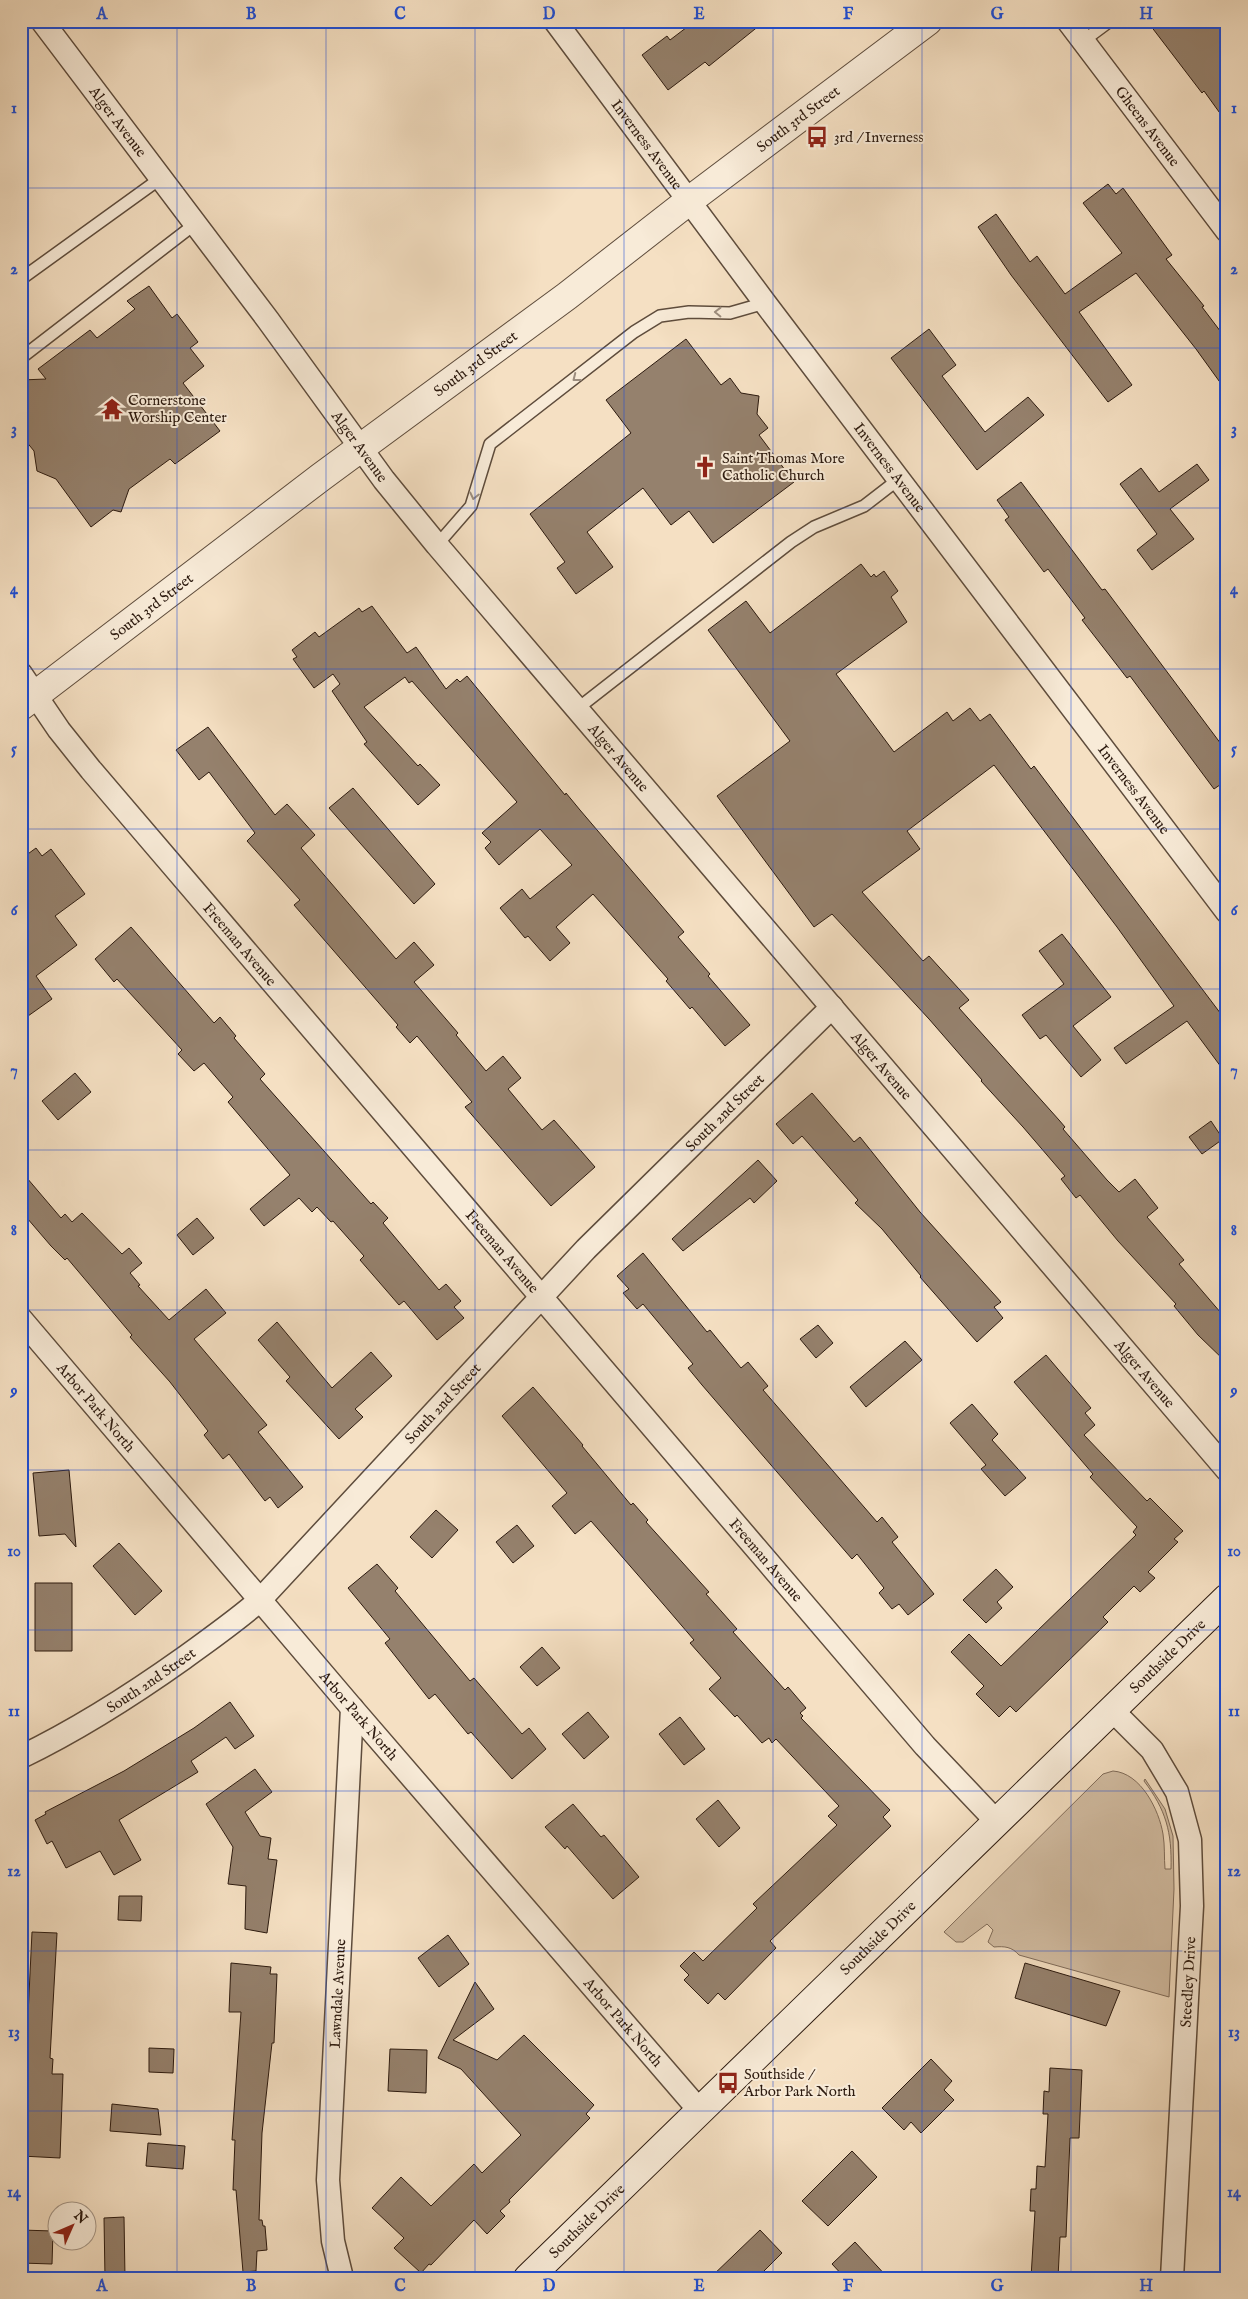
<svg xmlns="http://www.w3.org/2000/svg" width="1248" height="2299" font-family="'IM FELL English',serif">
	<rect width="100%" height="100%" fill="#f5e0c3"/>
	<filter id="stains"><feTurbulence type="fractalNoise" baseFrequency=".004" numOctaves="4"/><feColorMatrix values="0 0 0 0 .2 0 0 0 0 .09 0 0 0 0 .02 0 0 0 .5 -.17"/></filter>
	<radialGradient id="worn" r=".72"><stop offset=".6" stop-color="#630" stop-opacity="0"/><stop offset="1" stop-color="#630" stop-opacity=".3"/></radialGradient>
	<path fill="#d3bea4" stroke="#806c5a" d="M1113,1771c28,2 46,39 50,63 2,12 1,24 2,35h6c1,-37 -5,-59 -27,-88l1,-2 20,30 8,27 1,53 -5,108 -150,-42c-7,-8 -14,-9 -25,-8l-6,-5 5,-12 -6,-6 -24,18h-7l-12,-10 159,-158z"/>
	<path fill="#95816d" stroke="#2c1a0f" d="M695,21h70l-56,45 -4,-4 -37,28 -26,-35 25,-19 3,4z
		M1147,21h80v102l-23,-32 -2,2z
		M1108,184l8,10 7,-6 49,67 -6,4 38,47 -2,1 25,33v52l-31,-43 -60,-76 -57,39 53,73 -24,17 -97,-127 -33,-48 18,-13 34,48 7,-6 28,38 57,-41 -39,-50z
		M149,286l23,32 5,-4 21,28 -8,6 14,18 -21,17 37,48 -45,33 -5,-5 -41,30 -8,23 -8,-2 -22,17 -35,-48 -19,-8 -3,-20 -13,-16v-55l25,-1 -8,-10 52,-39 7,8 38,-29 -8,-8z
		M929,329l27,36 -14,11 43,56 43,-35 16,18 -67,55 -86,-112z
		M686,339l35,46 9,-7 11,15 18,3 -2,18 11,14 -9,7 35,47 -81,61 -24,-32 -18,14 -28,-37 -56,44 26,35 -37,27 -19,-26 8,-6 -35,-48 101,-81 -25,-33z
		M1197,464l12,16 -39,29 24,30 -42,31 -15,-20 20,-16 -37,-50 21,-16 18,24z
		M1021,482l81,108 3,-1 27,36 95,127v28l-13,9 -84,-113 -3,2 -45,-58 3,-2 -37,-49 -4,3 -39,-52 4,-3 -12,-17z
		M861,564l10,13 3,-3 2,3 8,-6 14,20 -7,6 16,25 -71,52 58,78 53,-40 6,9 17,-13 10,13 10,-7 41,55 3,-3 193,256v53l-40,-54 -61,43 -12,-16 60,-42 -57,-79 -123,-162 -87,66 13,18 -58,43 61,69 6,-5 40,44 -10,8 100,112 6,7 -2,2 44,51 12,12 16,-13 23,29 -11,9 37,43 -5,4 48,56v43l-29,-28 -24,-29 2,-2 -58,-63 -38,-46 -4,3 -15,-19 4,-3 -42,-49 -42,-46 1,-1 -53,-61 -97,-105 -18,13 -97,-131 73,-55 -82,-111 38,-29 24,32z
		M372,606l35,47 9,-6 30,42 11,-10 3,3 7,-6 98,119 1,-2 14,17 104,122 -6,5 32,37 -2,2 42,49 -25,21 -33,-39 -2,2 -24,-28 2,-2 -75,-85 -37,33 14,16 -20,18 -22,-25 -3,2 -25,-30 22,-19 8,10 42,-34 -32,-36 -41,36 -14,-17 6,-6 -9,-9 35,-31 -105,-121 -3,2 -4,-6 -41,30 54,59 2,-2 20,21 -22,20 -54,-61 3,-2 -35,-51 8,-7 -7,-10 -19,14 -21,-29 4,-2 -5,-7 23,-18 4,5 40,-29 3,4z
		M208,727l67,88 12,-11 28,31 -14,13 95,111 18,-17 20,23 -20,17 44,51 -2,2 30,36 17,-15 18,22 -13,11 34,41 12,-10 41,47 -44,39 -86,-99 7,-5 -55,-66 -7,7 -14,-16 2,-2 -104,-120 6,-5 -53,-59 8,-8 -46,-61 -10,8 -23,-30z
		M353,788l82,96 -21,20 -85,-96z
		M36,848l6,8 9,-7 34,45 -30,22 22,29 -41,31 16,23 -31,22v-162z
		M131,927l83,96 6,-6 16,19 -2,2 31,36 -5,5 111,125 2,-2 15,16 -5,5 56,67 7,-6 15,17 -7,6 10,11 -27,22 -33,-39 -5,4 -39,-45 4,-4 -31,-35 -2,1 -14,-15 -5,5 -13,-14 -35,28 -14,-17 40,-34 -62,-73 5,-5 -29,-34 -10,8 -16,-17 4,-4 -65,-71 -3,3 -19,-23z
		M1062,934l49,63 -38,29 28,34 -20,17 -35,-42 -6,4 -18,-24 42,-31 -25,-33z
		M75,1073l16,19 -33,28 -16,-19z
		M812,1093l42,49 6,-5 60,75 81,90 -7,5 9,11 -26,24 -57,-65 1,-1 -39,-47 -27,-26 3,-3 -56,-64 -9,8 -17,-20z
		M1211,1121l12,18 -21,15 -13,-17z
		M758,1160l19,21 -23,22 -4,-5 -67,53 -11,-12z
		M21,1171l40,47 4,-4 7,8 10,-9 40,41 7,-6 13,15 -12,10 10,12 -2,1 31,34 37,-31 20,24 -32,26 73,86 -9,7 45,55 -25,21 -8,-11 -5,4 -36,-47 -6,5 -19,-24 4,-4 -38,-49 -40,-45 2,-2 -65,-77 -2,2 -14,-14 -30,-35z
		M197,1218l17,20 -21,17 -16,-20z
		M643,1253l64,79 3,-2 31,38 7,-6 20,24 -5,4 114,132 5,-5 16,20 -6,5 42,52 -26,21 -9,-11 -7,5 -13,-16 5,-5 -27,-34 -5,5 -150,-174 -14,-17 5,-4 -50,-60 -6,5 -14,-16 6,-4 -12,-13z
		M277,1322l55,66 39,-36 21,24 -37,33 8,8 -24,22 -53,-58 4,-4 -32,-37z
		M818,1325l15,18 -17,15 -16,-19z
		M905,1341l17,19 -56,47 -16,-20z
		M1046,1355l45,53 -6,5 10,12 -11,10 63,66 3,-3 33,33 -9,8 4,3 -30,30 7,6 -15,14 -6,-6 -31,31 5,5 -92,90 -6,-6 -11,11 -23,-23 8,-8 -33,-34 18,-18 32,32 135,-131 -3,-3 4,-5 -47,-50 3,-3 -79,-92z
		M533,1387l50,58 -1,1 49,59 2,-2 15,17 -2,2 63,70 -3,2 31,35 -4,3 52,58 3,-3 18,21 -6,5 3,3 -2,2 89,92 -7,7 8,9 -121,115 6,7 -51,52 -7,-7 -10,11 -24,-24 5,-5 -9,-9 14,-14 9,9 54,-53 -4,-4 84,-79 -9,-9 11,-10 -63,-67 -4,4 -3,-5 -7,5 -25,-28 -2,2 -26,-28 12,-11 -31,-35 4,-3 -30,-35 -73,-84 -16,13 -23,-28 15,-13 -65,-77z
		M972,1404l26,30 -6,6 34,38 -21,18 -24,-27 5,-4 -36,-42z
		M69,1470l7,77 -11,-13 -26,2 -6,-63z
		M436,1510l22,20 -26,28 -22,-21z
		M517,1525l17,21 -21,17 -17,-21z
		M119,1543l43,48 -27,24 -42,-49z
		M377,1564l21,24 -3,3 75,90 4,-3 48,56 7,-6 17,21 -34,30 -41,-47 -3,2 -33,-40 -6,5 -44,-56 5,-4 -42,-51z
		M996,1569l17,18 -16,15 5,6 -16,15 -23,-23z
		M35,1583h37v68h-37z
		M542,1647l18,21 -23,18 -17,-19z
		M230,1702l24,34 -19,13 -9,-12 -35,24 7,11 -79,48 22,40 -27,15 -14,-24 -34,17 -14,-27 -5,3 -12,-24 11,-6 -1,-2 79,-41 70,-43z
		M588,1712l21,25 -25,22 -22,-25z
		M680,1717l25,32 -21,16 -25,-31z
		M255,1769l17,23 -27,20 15,24 11,2 -3,21 9,1 -10,73 -22,-4 1,-43 -18,-2 5,-37 -27,-43z
		M718,1800l22,28 -21,19 -23,-28z
		M573,1804l28,33 3,-2 35,42 -26,22 -46,-53 -2,3 -20,-22z
		M119,1896h23l-1,25 -23,-1z
		M32,1932l25,1 -7,125 3,1 -1,15h11l-3,84 -39,-2v-99h5z
		M448,1935l21,29 -30,23 -21,-29z
		M231,1963l40,4 -1,7h7l-3,69h-2l-10,90 -3,87h3l1,6h2l2,24 -10,1 -1,20 -13,1 -7,-82h-3l2,-50h-3l9,-128h-12z
		M1025,1963l95,28 -14,35 -91,-28z
		M475,1982l19,27 -41,31 44,20 27,-25 70,70 -8,9 4,4 -81,82 1,2 -10,9 5,5 -18,18 -13,-14 -43,45 -2,-1 -8,9 -27,-25 10,-10 -32,-30 29,-31 30,29 43,-42 8,9 39,-38 -60,-66 -23,-11z
		M149,2048l25,1 -1,24 -24,-1z
		M390,2049l37,1 -1,43 -38,-2z
		M931,2059l21,22 -8,9 10,10 -33,33 -10,-11 -7,8 -22,-22z
		M1050,2068l32,2 -3,68h-9l-4,99h-6l-2,41h-27l4,-67h-5l1,-22h5l1,-23 8,1 3,-53h-5l1,-23 5,1z
		M112,2104l46,5 3,26 -51,-4z
		M148,2143l37,3 -2,23 -37,-3z
		M852,2151l25,26 -49,49 -26,-25z
		M124,2217l1,61h-20l-1,-60z
		M21,2230l32,1 -1,33 -31,-1z
		M760,2230l22,23 -25,25h-47z
		M855,2242l33,36h-43l-13,-14z"/>
	<g fill="none" stroke-linecap="round" stroke-linejoin="round">
		<g stroke="#5e4c3c" stroke-width="14">
			<path id="service" d="M1083,41l27,-20
				M21,279l140,-101
				M21,358l174,-134
				M437,545l34,-39 19,-62 144,-112 26,-16 29,-4 41,1 35,-10
				M577,709l214,-167 23,-15 50,-21 35,-27"/>
		</g>
		<g stroke="#5e4c3c" stroke-width="25">
			<g id="minor">
				<path id="s1" d="M42,21l226,299 116,160 53,65 790,925"/>
				<path id="s2" d="M555,21l210,282 462,609"/>
				<path id="s3" d="M1068,21l159,210"/>
				<path id="s4" d="M21,674l38,56 32,40 834,976 71,75"/>
				<path id="s5" d="M21,1319l331,389 348,403"/>
				<path d="M1112,1710l40,40 25,42 13,48 2,66 -20,372"/>
				<path id="s6" d="M21,1757c58,-28 111,-62 163,-99 26,-19 52,-37 76,-58l326,-351 246,-242"/>
				<path id="s7" d="M342,2278l-9,-37 -5,-61 24,-472"/>
			</g>
		</g>
		<g stroke="#5e4c3c" stroke-width="30">
			<g id="tertiary">
				<path id="s8" d="M21,706l300,-229 246,-181 123,-96 238,-179"/>
			</g>
		</g>
		<g stroke="#2c1a0f" stroke-width="30">
			<g id="secondary">
				<path id="s9" d="M528,2278l699,-680"/>
			</g>
		</g>
		<use href="#service" stroke="#f8ebd8" stroke-width="11"/>
		<use href="#minor" stroke="#f8ebd8" stroke-width="22"/>
		<use href="#tertiary" stroke="#f8ebd8" stroke-width="28"/>
		<use href="#secondary" stroke="#f8ebd8" stroke-width="28"/>
	</g>
	<defs><path id="oneway-chevron" d="M-2-3.5L2.5 0L-2 3.5" fill="none" stroke-width="1.6" stroke-linecap="round" stroke-linejoin="round" transform="scale(1.25)"/></defs>
	<g stroke="#9c8d7e">
		<use href="#oneway-chevron" transform="translate(718 312) rotate(-179)"/>
		<use href="#oneway-chevron" transform="translate(576 378) rotate(142)"/>
		<use href="#oneway-chevron" transform="translate(474 496) rotate(103)"/>
	</g>
	<path fill="none" stroke="#1d4ed8" stroke-width="1" stroke-opacity="0.55" d="M177,21v2257M326,21v2257M475,21v2257M624,21v2257M773,21v2257M922,21v2257M1071,21v2257M21,188h1206M21,348h1206M21,508h1206M21,669h1206M21,829h1206M21,989h1206M21,1150h1206M21,1310h1206M21,1470h1206M21,1630h1206M21,1791h1206M21,1951h1206M21,2111h1206"/>
	<defs>
		<g id="bus-bare" transform="scale(1.725)"><path d="M-5-6H5V4H4V6H2V4H-2V6H-4V4H-5ZM-3.5-4V0h7V-4ZM-3.5 1.2v1.5H-2V1.2ZM2 1.2v1.5H3.5V1.2Z" fill="#8f2418" stroke="#f8ebd8" stroke-width="2.5" paint-order="stroke"/></g>
		<g id="temple-bare" transform="scale(1.725)"><path d="M0-6L5-2H3V0L6.5 2.5H4V6H1.5V3h-3V6H-4V2.5H-6.5L-3 0V-2H-5Z" fill="#8f2418" stroke="#f8ebd8" stroke-width="2.5" paint-order="stroke"/></g>
		<g id="church-bare" transform="scale(1.725)"><path d="M-1.2-6h2.4v3.5h3.3v2.4h-3.3V6h-2.4V-.1h-3.3v-2.4h3.3Z" fill="#8f2418" stroke="#f8ebd8" stroke-width="2.5" paint-order="stroke"/></g>
	</defs>
	<g fill-rule="evenodd">
		<use href="#bus-bare" x="817" y="137"/>
		<use href="#temple-bare" x="112" y="409"/>
		<use href="#church-bare" x="705" y="467"/>
		<use href="#bus-bare" x="728" y="2083"/>
	</g>
	<g text-anchor="middle" stroke-width="4" stroke-linejoin="round" paint-order="stroke">
		<g font-size="15" fill="#2c1a0f" stroke="#f8ebd8">
			<text dy="5" stroke="none"><textPath href="#s8" startOffset="974">South 3rd Street</textPath></text>
			<text dy="5" stroke="none"><textPath href="#s1" startOffset="126">Alger Avenue</textPath></text>
			<text dy="5" stroke="none"><textPath href="#s3" startOffset="132">Gheens Avenue</textPath></text>
			<text dy="5" stroke="none"><textPath href="#s2" startOffset="154">Inverness Avenue</textPath></text>
			<text dy="5" stroke="none"><textPath href="#s8" startOffset="569">South 3rd Street</textPath></text>
			<text dy="5" stroke="none"><textPath href="#s1" startOffset="531">Alger Avenue</textPath></text>
			<text dy="5" stroke="none"><textPath href="#s2" startOffset="558">Inverness Avenue</textPath></text>
			<text dy="5" stroke="none"><textPath href="#s8" startOffset="164">South 3rd Street</textPath></text>
			<text dy="5" stroke="none"><textPath href="#s1" startOffset="936">Alger Avenue</textPath></text>
			<text dy="5" stroke="none"><textPath href="#s2" startOffset="962">Inverness Avenue</textPath></text>
			<text dy="5" stroke="none"><textPath href="#s4" startOffset="348">Freeman Avenue</textPath></text>
			<text dy="5" stroke="none"><textPath href="#s1" startOffset="1341">Alger Avenue</textPath></text>
			<text dy="5" stroke="none"><textPath href="#s6" startOffset="960">South 2nd Street</textPath></text>
			<text dy="5" stroke="none"><textPath href="#s4" startOffset="752">Freeman Avenue</textPath></text>
			<text dy="5" stroke="none"><textPath href="#s1" startOffset="1746">Alger Avenue</textPath></text>
			<text dy="5" stroke="none"><textPath href="#s6" startOffset="555">South 2nd Street</textPath></text>
			<text dy="5" stroke="none"><textPath href="#s5" startOffset="116">Arbor Park North</textPath></text>
			<text dy="5" stroke="none"><textPath href="#s4" startOffset="1158">Freeman Avenue</textPath></text>
			<text dy="5" stroke="none"><textPath href="#s9" startOffset="892">Southside Drive</textPath></text>
			<text dy="5" stroke="none"><textPath href="#s6" startOffset="151">South 2nd Street</textPath></text>
			<text dy="5" stroke="none"><textPath href="#s5" startOffset="521">Arbor Park North</textPath></text>
			<text dy="5" stroke="none"><textPath href="#s9" startOffset="488">Southside Drive</textPath></text>
			<text transform="translate(1188 1982) rotate(-87)" y="5">Steedley Drive</text>
			<text dy="5" stroke="none"><textPath href="#s7" startOffset="286">Lawndale Avenue</textPath></text>
			<text dy="5" stroke="none"><textPath href="#s5" startOffset="926">Arbor Park North</textPath></text>
			<text dy="5" stroke="none"><textPath href="#s9" startOffset="82">Southside Drive</textPath></text>
		</g>
		<g font-size="15" fill="#2c1a0f" stroke="#f8ebd8" text-anchor="start">
			<text x="834" y="142">3rd / Inverness</text>
			<text x="128" y="405">Cornerstone<tspan x="128" dy="17">Worship Center</tspan></text>
			<text x="722" y="463">Saint Thomas More<tspan x="722" dy="17">Catholic Church</tspan></text>
			<text x="744" y="2079">Southside /<tspan x="744" dy="17">Arbor Park North</tspan></text>
		</g>
	</g>
	<rect width="1248" height="2299" fill="none" stroke="#f5e0c3" stroke-width="55"/>
	<g transform="translate(72 2226) rotate(45)"><circle r="24" fill="#f8ebd8" stroke="#a69788"/>
	<path d="M0-4L9 19L0 12L-9 19Z" fill="#8f2418"/>
	<text y="-8" font-size="14" font-weight="bold" text-anchor="middle" fill="#2c1a0f">N</text>
	</g>
	<rect x="28" y="28" width="1192" height="2244" fill="none" stroke="#1d4ed8" stroke-width="2"/>
	<g font-size="16" text-anchor="middle" font-weight="bold" fill="#1d4ed8">
		<text x="102" y="19">A</text>
		<text x="251" y="19">B</text>
		<text x="400" y="19">C</text>
		<text x="549" y="19">D</text>
		<text x="699" y="19">E</text>
		<text x="848" y="19">F</text>
		<text x="997" y="19">G</text>
		<text x="1146" y="19">H</text>
		<text x="14" y="113">1</text>
		<text x="1234" y="113">1</text>
		<text x="14" y="274">2</text>
		<text x="1234" y="274">2</text>
		<text x="14" y="434">3</text>
		<text x="1234" y="434">3</text>
		<text x="14" y="594">4</text>
		<text x="1234" y="594">4</text>
		<text x="14" y="754">5</text>
		<text x="1234" y="754">5</text>
		<text x="14" y="915">6</text>
		<text x="1234" y="915">6</text>
		<text x="14" y="1075">7</text>
		<text x="1234" y="1075">7</text>
		<text x="14" y="1235">8</text>
		<text x="1234" y="1235">8</text>
		<text x="14" y="1396">9</text>
		<text x="1234" y="1396">9</text>
		<text x="14" y="1556">10</text>
		<text x="1234" y="1556">10</text>
		<text x="14" y="1716">11</text>
		<text x="1234" y="1716">11</text>
		<text x="14" y="1876">12</text>
		<text x="1234" y="1876">12</text>
		<text x="14" y="2037">13</text>
		<text x="1234" y="2037">13</text>
		<text x="14" y="2197">14</text>
		<text x="1234" y="2197">14</text>
		<text x="102" y="2291">A</text>
		<text x="251" y="2291">B</text>
		<text x="400" y="2291">C</text>
		<text x="549" y="2291">D</text>
		<text x="699" y="2291">E</text>
		<text x="848" y="2291">F</text>
		<text x="997" y="2291">G</text>
		<text x="1146" y="2291">H</text>
	</g>
	<rect width="100%" height="100%" filter="url(#stains)"/>
	<rect width="100%" height="100%" fill="url(#worn)"/>
</svg>
